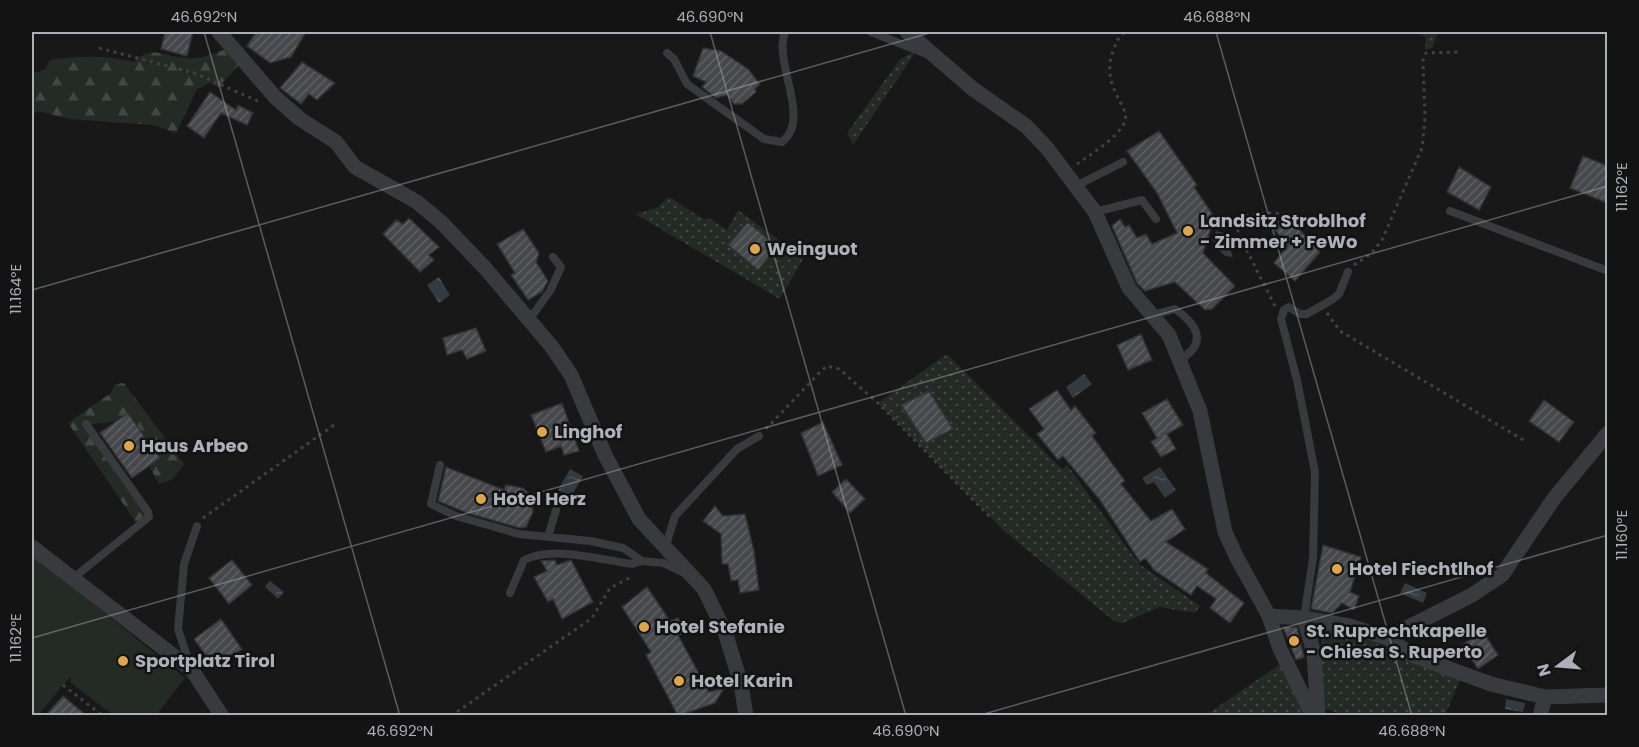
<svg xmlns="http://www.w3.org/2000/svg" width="1639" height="747" font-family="Poppins,sans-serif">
	<defs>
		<pattern id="grass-dots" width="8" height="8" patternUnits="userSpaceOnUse" patternTransform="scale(1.5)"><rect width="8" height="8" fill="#242b25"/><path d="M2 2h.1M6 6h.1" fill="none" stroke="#414743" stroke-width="1.8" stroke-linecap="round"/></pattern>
		<pattern id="forest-firs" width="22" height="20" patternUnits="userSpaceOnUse" patternTransform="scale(1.5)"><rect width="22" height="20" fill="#242b25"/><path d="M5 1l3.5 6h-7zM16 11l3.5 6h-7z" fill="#414743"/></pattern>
		<pattern id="water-ripples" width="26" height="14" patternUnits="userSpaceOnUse" patternTransform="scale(1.5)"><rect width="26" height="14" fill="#333b41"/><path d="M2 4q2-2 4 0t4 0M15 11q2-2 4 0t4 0" fill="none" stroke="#4e555a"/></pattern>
		<pattern id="building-hatch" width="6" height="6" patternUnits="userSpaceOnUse" patternTransform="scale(1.5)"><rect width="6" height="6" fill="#47484c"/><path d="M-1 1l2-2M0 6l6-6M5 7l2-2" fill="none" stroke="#5f6064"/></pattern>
	</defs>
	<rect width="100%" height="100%" fill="#181819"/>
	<path fill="url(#grass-dots)" d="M1414,32h24l-6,16 -7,2 1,-13z
		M917,50l-64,95 -6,-12 53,-74z
		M669,197l36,23 4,-2 18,12 11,-20 49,36 3,-3 14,14 -24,42 -145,-85 21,-6z
		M947,354l115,115 5,-4 72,99 61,42 -5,7 -35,-6 -38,16 -8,-2 -111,-91 -125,-127z
		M1322,627l54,16 31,16 53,21 -15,35h-100l-21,-6 -4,-49z
		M1286,660l27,56h-108z"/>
	<path fill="url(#forest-firs)" d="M231,47l11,14 -24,27 -8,-5 -13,6 -21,44 -23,-8 -84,-6 -32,-8 -5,4v-42l13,-3 5,-10c28,-4 56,-5 84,2 17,-18 31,-5 52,-4 15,2 31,-6 45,-11z
		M124,383l60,81 -11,15 -14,5 -10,-18 11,-8 -31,-45 -12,8 -30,4 61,87 -9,15 -71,-104 43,-30 4,-9z"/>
	<path fill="#242b25" d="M32,554l153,124 -29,37h-43l-42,-32 -1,-6 -32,38h-6z"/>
	<path fill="url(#water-ripples)" d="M1216,231l8,2 9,24 -8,-1 -9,-9 1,-2 -5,-5z
		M439,277l11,18 -11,8 -12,-18z
		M1084,374l8,10 -19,14 -7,-11z
		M1160,467l16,23 -11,8 -11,-16 -7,3 -5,-7z
		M570,469l13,7 -12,21 -13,-7z
		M270,581l14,11 -6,7 -13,-12z
		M1405,583l22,10 -4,10 -23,-10z
		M1506,699l19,4 -2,9 -18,-3z"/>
	<path fill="url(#building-hatch)" stroke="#323235" stroke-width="1.5" d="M165,32h28l-6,24 -26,-7z
		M256,32h50l-15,25 -21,6 -23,-17z
		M703,48l18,3 27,18 12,15 -5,5 1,3 -14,12h-8l-7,-9 -11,3 -14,-11 4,-5 -13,-6z
		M302,62l33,21 -18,17 -8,-6 -8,10 -21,-16z
		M210,92l26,18 2,-5 15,8 -6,12 -26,-12 -17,25 -17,-12z
		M1159,131l38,54 -3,2 21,31 -7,1 3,9 -8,25 32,33 -23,23 -7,1 -30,-28 -30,9 -8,-8 -25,-57 8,-7 5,8 4,-2 8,13 9,-4 6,10 25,-11 -20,-40 -30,-42z
		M1583,156l25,10v29l-3,7 -35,-14z
		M1459,167l32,20 -12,23 -32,-18z
		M1286,215l34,37 -25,29 -21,-18 14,-18 -16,-18z
		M409,218l30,29 -10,8 5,5 -14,12 -37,-38 13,-14 7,4z
		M748,222l29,25 -19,23 -30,-25z
		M523,229l16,24 -3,9 12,19 -6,11 -14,8 -17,-25 4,-2 -18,-29z
		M476,328l10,23 -19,8 -5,-9 -15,5 -4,-17z
		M1141,334l11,26 -24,10 -11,-25z
		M1057,390l14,20 4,-4 21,27 -4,3 33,45 -4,3 30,37 21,-12 13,20 -19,13 42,27 -2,4 38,30 -14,20 -20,-15 6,-9 -19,-13 -6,9 -37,-25 -9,-12 -5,4 -40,-62 -37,-44 -5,4 -21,-26 7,-5 -15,-20z
		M929,391l24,38 -27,14 -25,-38z
		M1167,399l16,26 -16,9 9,15 -15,8 -10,-15 6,-4 -15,-25z
		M1544,400l30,22 -15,20 -30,-21z
		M562,403l17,48 -15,4 -3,-9 -15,6 -15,-37z
		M128,413l32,45 -28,20 -32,-45z
		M823,422l19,43 -24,11 -17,-43z
		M446,467l58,23 2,-5 17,3 7,7 2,9 1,8 -7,15 -6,1 -53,-15 -29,-12z
		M846,479l19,20 -15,14 -18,-21z
		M715,506l8,10 22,-2 9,37 5,39 -19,3 -2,-13 -7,1 -3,-17h-6l-1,-30 -18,-13z
		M1323,545l38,12 -11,35 9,4 -5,14 -12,-7 -10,10 -21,-4z
		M232,560l20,25 -23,19 -20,-26z
		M555,560l2,5 14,-5 22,42 -31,17 -9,-20 -5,3 -14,-25 13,-6 -6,-10z
		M647,587l23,34 8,-3 9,14 -9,3 31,57 15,-4 -9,15 -37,13 -32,-61 5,-3 -29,-45z
		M221,619l21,30 -27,19 -21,-29z
		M1283,627h14l7,30 -8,3z
		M1483,631l15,24 -20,14 -16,-24z
		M63,696l24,20h-42z"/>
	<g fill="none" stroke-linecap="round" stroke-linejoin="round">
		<path stroke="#3f4145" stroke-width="3" stroke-dasharray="3 4.5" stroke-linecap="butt" d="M99,48l95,25 66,29
			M1077,164c13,-9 43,-28 48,-43 5,-15 -25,-35 -12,-70 3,-8 5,-14 12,-19
			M1354,265l17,-11 11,-14 40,-92 3,-29 -2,-59 3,-7 34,-1
			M1275,306l-35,-69 -4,-12 4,-8c13,-4 38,-6 51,-1
			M1327,313l13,18 185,110
			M766,429l55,-58 6,-5 12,3 39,34 113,115
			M203,518l131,-93
			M63,685l40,31
			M451,716l141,-98 18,-30 23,-12"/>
		<path stroke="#393a3e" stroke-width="8" d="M871,32l53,21
			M667,53l7,6 13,25 77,55 18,3c30,-23 -9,-78 3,-110
			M1076,186l47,-24
			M1450,211l158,60
			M1095,212l47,-12 14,19
			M1152,315l23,-6c22,15 33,34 6,50
			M529,320l21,-29 11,-24 -8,-10
			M440,465l-9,39 25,12 63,18 71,7 33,7 19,13 21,2 20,9
			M548,537l8,-27
			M666,545l9,-29 62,-67 22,-13
			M72,579l77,-62 -1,-5 -62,-88
			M510,593l14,-33c31,-15 75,0 108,4l10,-3
			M1304,618l9,-60 2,-86 -18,-92 -16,-61 3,-9 5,-3 11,7h7l26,-15 6,-5 9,-22
			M190,665l-12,-36 6,-65 13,-38"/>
		<path stroke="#393a3e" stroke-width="15" d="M219,32l56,65 25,22 36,23 19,25 62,35 24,20 44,46 67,79 19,28 34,80 34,64 65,70 21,43 16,52 5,32
			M907,32l66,57 53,37 21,22 48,64 34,76 40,47 31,76 25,121 11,24 33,60 11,33 33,67
			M32,547l160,123 30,46
			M1269,616l35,2 45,8 38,12 25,17 79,29 54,13 63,-2
			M1304,618l10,35 4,63
			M1387,638l85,-43 30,-20 53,-78 53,-64
			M1540,716l5,-19"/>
	</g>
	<path fill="none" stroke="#acb0b8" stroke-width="1.5" stroke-opacity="0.45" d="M204,32l196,684M710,32l196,684M1216,32l196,684M32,290l901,-258M32,638l1576,-452M977,716l631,-181"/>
	<g fill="#dda64c" stroke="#131314" stroke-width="2">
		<circle cx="1188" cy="231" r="6"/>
		<circle cx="755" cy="249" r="6"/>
		<circle cx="542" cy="432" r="6"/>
		<circle cx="129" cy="446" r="6"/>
		<circle cx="481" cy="499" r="6"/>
		<circle cx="1337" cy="569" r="6"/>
		<circle cx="644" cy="627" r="6"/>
		<circle cx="1294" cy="641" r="6"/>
		<circle cx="123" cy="661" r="6"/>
		<circle cx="679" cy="681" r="6"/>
	</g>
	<g text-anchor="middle" stroke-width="5" stroke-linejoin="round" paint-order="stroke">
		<g font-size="18" font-weight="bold" fill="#acb0b8" stroke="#131314" text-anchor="start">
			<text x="1200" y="227">Landsitz Stroblhof<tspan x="1200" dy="21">- Zimmer + FeWo</tspan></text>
			<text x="767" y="255">Weinguot</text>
			<text x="554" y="438">Linghof</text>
			<text x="141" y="452">Haus Arbeo</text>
			<text x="493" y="505">Hotel Herz</text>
			<text x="1349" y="575">Hotel Fiechtlhof</text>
			<text x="656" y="633">Hotel Stefanie</text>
			<text x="1306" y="637">St. Ruprechtkapelle<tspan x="1306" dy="21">- Chiesa S. Ruperto</tspan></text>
			<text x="135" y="667">Sportplatz Tirol</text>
			<text x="691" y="687">Hotel Karin</text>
		</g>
	</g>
	<rect width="1639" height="747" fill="none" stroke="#131314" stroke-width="66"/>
	<g transform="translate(1558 666) rotate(254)" stroke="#131314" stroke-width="4.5" paint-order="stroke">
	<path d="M0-4.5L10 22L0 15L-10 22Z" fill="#acb0b8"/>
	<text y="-9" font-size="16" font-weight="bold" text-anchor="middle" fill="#acb0b8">N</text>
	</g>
	<rect x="33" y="33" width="1573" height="681" fill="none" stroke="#acb0b8" stroke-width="2"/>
	<g font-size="15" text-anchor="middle" fill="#acb0b8">
		<text x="204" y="22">46.692°N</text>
		<text x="710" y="22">46.690°N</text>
		<text x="1217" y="22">46.688°N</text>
		<text transform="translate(1622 187) rotate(-90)" y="5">11.162°E</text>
		<text transform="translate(16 289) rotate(-90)" y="5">11.164°E</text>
		<text transform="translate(1622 535) rotate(-90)" y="5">11.160°E</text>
		<text transform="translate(16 638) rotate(-90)" y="5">11.162°E</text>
		<text x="400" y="736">46.692°N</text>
		<text x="906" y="736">46.690°N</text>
		<text x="1412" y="736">46.688°N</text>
	</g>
</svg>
